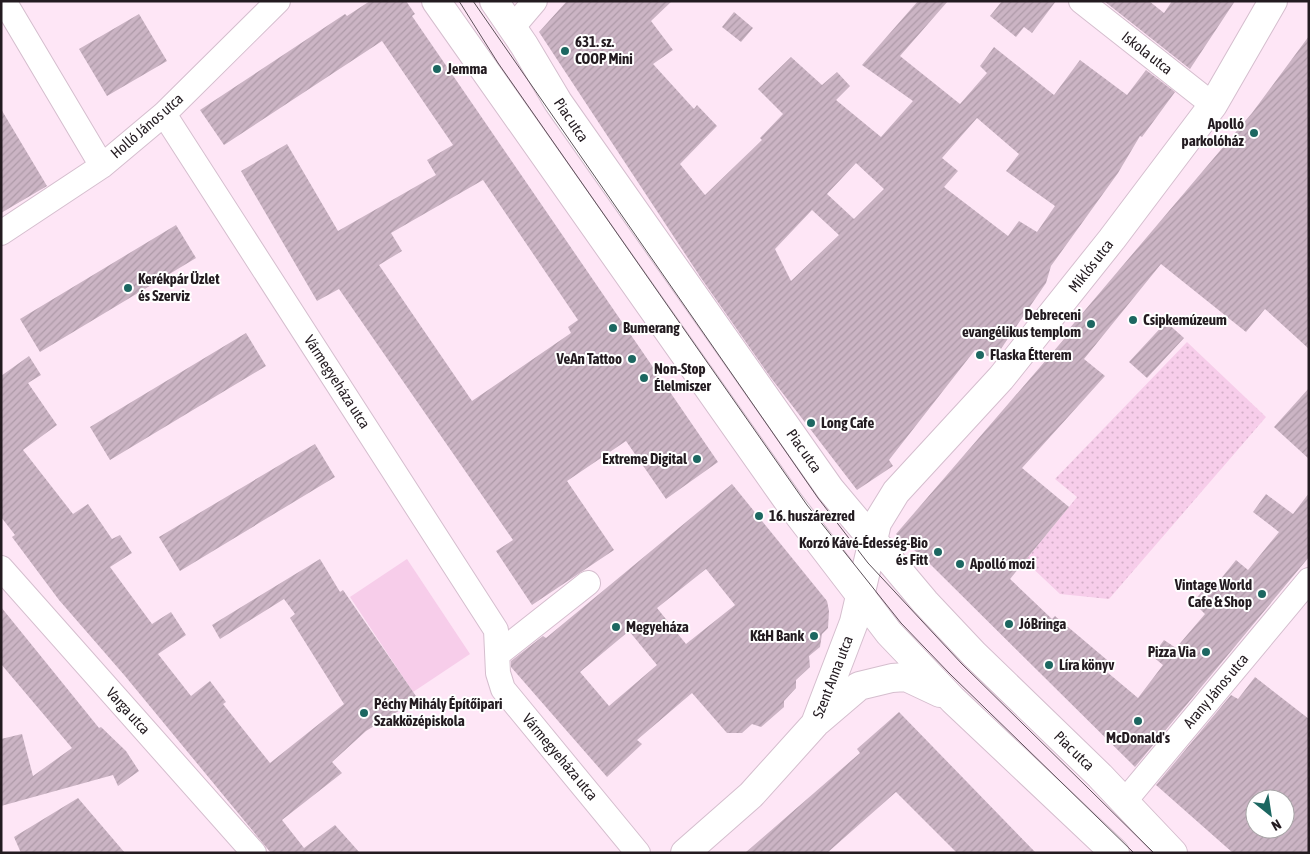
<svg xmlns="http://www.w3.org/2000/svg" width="1310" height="854" font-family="'Asap Condensed',sans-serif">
	<defs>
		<pattern id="green-dots" width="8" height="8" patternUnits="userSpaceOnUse" patternTransform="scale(1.25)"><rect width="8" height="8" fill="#f7cdea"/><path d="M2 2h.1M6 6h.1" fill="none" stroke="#d3afc8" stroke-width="1.8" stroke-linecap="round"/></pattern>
		<pattern id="building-hatch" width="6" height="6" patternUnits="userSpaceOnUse" patternTransform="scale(1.25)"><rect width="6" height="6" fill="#cbb4c4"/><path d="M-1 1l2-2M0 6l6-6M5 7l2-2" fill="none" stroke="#ae9aa8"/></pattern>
	</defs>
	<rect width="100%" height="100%" fill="#fee6f6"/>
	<path fill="url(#green-dots)" d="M1187,342l79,75 -157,182 -49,-5 -35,-33 52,-64 -22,-18z"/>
	<path fill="#f7cdea" d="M407,559l63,95 -57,38 -63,-95z"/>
	<path fill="url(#building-hatch)" fill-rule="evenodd" d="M370,1h36l9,13 -3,2 66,96 240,350 -52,37 -40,-58 -59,40 47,69 -82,55 -36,-54 17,-11 -174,-251 -22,12 -76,-130 46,-27 51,87 98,-56 -9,-15 26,-15 -71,-104 -158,104 -24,-35 145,-96 2,2zM483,180l95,140 -10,7 3,6 -99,68 -93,-136 23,-14 -11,-18z
		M567,1h105l-21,20 22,29 -20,14 41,45 3,-4 20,21 -37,38 25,31 57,-55 -2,-2 23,-24 -25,-25 33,-32 31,28 15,-13 13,14 -14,14 45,37 32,-36 -51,-36 56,-64h30l-48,55 60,48 27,-31 -7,-7 14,-19 60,48 26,-35 47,35 19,-25 29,22 -33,45 -2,-1 -22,37 -67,93 -5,17 -52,76 -19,-9 -86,110 4,6 -36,24 -86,-112 -70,-100 -162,-246zM977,118l42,36 -13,17 49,35 -18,26 -18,-11 -11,15 -64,-49 14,-16 -16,-13zM856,163l28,26 -30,30 -27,-25zM812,210l27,25 -48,46 -16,-32z
		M1002,1h54l-24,32 -8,-6 -8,10 -26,-21z
		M1104,1h45l15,12 8,-12h63l-45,68z
		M734,12l19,16 -12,14 -19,-15z
		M139,14l28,47 -60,35 -28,-47z
		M1309,36v313l-44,-40 -19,23 -85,-68 -77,95 21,17 -83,92 47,39 -59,72 42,40 3,-3 58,49 -6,7 31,26 25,-33 -11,-9 12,-16 12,8 29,-34 -12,-12 13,-15 5,4 25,-31 12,10 31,-38 -26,-20 13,-18 27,20 16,-21v64l-174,210 -204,-202 -35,-31 132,-153 43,-50 -2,-2 183,-216z
		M1,109l46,77 -46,27z
		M176,225l20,33 -156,94 -20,-33z
		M1166,322l18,16 -37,40 -18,-16z
		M246,333l20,33 -156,94 -20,-33z
		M29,356l12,19 -13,8 29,42 -34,25 50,64 15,-10 24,35 8,-4 12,18 -22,14 42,57 19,-12 15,23 -28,19 33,42 19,-15 16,21 -3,2 47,59 74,-59 -54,-86 5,-4 -11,-15 -64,40 -8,-14 108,-66 20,33 3,-2 75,109 -52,32 -34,31 10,11 -60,47 22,28 31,-23 25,28h-89l-146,-177 -66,-76 -47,-63 3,-2 -14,-18v-141z
		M1309,388v71l-35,-32z
		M315,444l20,33 -155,94 -21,-34z
		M732,484l95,117 2,10 -1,17 -6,6 -2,13 -11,9 1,11 -14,13v8l-12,13v6l-23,20 -9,-3 -10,9h-15l-35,-40 -55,47 5,4 -35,33 -96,-110v-6l32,-25 3,2zM706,569l29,36 -49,39 -29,-36zM629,631l28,34 -48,41 -29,-34z
		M1,607l98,121 2,-1 25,24 13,20 -21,15 -5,-11 -112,31v-67l21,-5 11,42 39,-28 -71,-84z
		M1255,677l54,42v134h-76l-77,-68 75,-90 7,4zM1255,799h30v30h-30z
		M899,712l137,141h-79l-61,-61 -69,61h-82l115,-100 -3,-4z
		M78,798l47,55h-104l-7,-16z"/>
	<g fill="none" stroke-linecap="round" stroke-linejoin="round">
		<g stroke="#d5bece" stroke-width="26">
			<path id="minor" d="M4,1l98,165
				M1081,1l132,104
				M512,28l23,-27
				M164,114l332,516 2,43 5,16 135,164
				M1,233l101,-67 62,-52 114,-113
				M1,568l253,285
				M498,654l90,-71
				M1124,802l185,-222"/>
		</g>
		<g stroke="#d5bece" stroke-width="30">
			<path id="tertiary" d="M436,1l352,500 101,132 64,67 162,153
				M494,1l30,44 34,57 272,387 95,113 49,52 126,122 73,77
				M818,721l41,-35 33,-8 14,-1 34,16
				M685,853l66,-58 64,-71 39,-102 23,-99 19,-31 105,-114 111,-139 101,-134 60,-104"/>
		</g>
		<use href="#minor" stroke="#fff" stroke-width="24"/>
		<use href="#tertiary" stroke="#fff" stroke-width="28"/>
		<path stroke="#5d5159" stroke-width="1" d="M459,1l39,62 309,442 94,118 49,51 184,179
			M473,1l345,497 50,65 94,101 192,189"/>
	</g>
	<g fill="#1c6761" stroke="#fff" stroke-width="2">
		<circle cx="565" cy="51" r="5"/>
		<circle cx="437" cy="69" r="5"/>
		<circle cx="1254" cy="133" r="5"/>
		<circle cx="128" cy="288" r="5"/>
		<circle cx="1133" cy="320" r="5"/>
		<circle cx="1091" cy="324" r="5"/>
		<circle cx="613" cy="328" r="5"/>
		<circle cx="980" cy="355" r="5"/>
		<circle cx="632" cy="359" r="5"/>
		<circle cx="644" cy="378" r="5"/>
		<circle cx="811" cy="423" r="5"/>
		<circle cx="697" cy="459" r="5"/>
		<circle cx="759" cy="516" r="5"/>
		<circle cx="938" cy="552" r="5"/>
		<circle cx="960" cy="564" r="5"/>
		<circle cx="1262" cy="594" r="5"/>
		<circle cx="1009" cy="624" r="5"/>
		<circle cx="616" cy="627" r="5"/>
		<circle cx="814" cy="636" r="5"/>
		<circle cx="1206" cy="652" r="5"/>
		<circle cx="1049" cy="665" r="5"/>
		<circle cx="364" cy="713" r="5"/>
		<circle cx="1138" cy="721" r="5"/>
	</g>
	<g text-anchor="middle" stroke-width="4" stroke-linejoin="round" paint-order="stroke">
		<g font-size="15" font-weight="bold" fill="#231b20" stroke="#fff" text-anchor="start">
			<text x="575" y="47">631. sz.<tspan x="575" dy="17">COOP Mini</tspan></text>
			<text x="447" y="74">Jemma</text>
			<text x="1244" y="129" text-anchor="end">Apolló<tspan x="1244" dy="17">parkolóház</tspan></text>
			<text x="138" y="284">Kerékpár Üzlet<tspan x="138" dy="17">és Szerviz</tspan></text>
			<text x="1081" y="320" text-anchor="end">Debreceni<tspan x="1081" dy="17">evangélikus templom</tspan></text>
			<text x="1143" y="325">Csipkemúzeum</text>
			<text x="623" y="333">Bumerang</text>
			<text x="990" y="360">Flaska Étterem</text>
			<text x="622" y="364" text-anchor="end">VeAn Tattoo</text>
			<text x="654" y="374">Non-Stop<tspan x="654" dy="17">Élelmiszer</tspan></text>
			<text x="821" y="428">Long Cafe</text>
			<text x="687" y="464" text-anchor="end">Extreme Digital</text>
			<text x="769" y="521">16. huszárezred</text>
			<text x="928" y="548" text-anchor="end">Korzó Kávé-Édesség-Bio<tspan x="928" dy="17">és Fitt</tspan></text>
			<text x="970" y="569">Apolló mozi</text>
			<text x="1252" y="590" text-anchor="end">Vintage World<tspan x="1252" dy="17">Cafe &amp; Shop</tspan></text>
			<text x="1019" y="629">JóBringa</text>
			<text x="626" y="632">Megyeháza</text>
			<text x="804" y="641" text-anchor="end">K&amp;H Bank</text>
			<text x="1196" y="657" text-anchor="end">Pizza Via</text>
			<text x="1059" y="670">Líra könyv</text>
			<text x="374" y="709">Péchy Mihály Építőipari<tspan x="374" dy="17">Szakközépiskola</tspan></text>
			<text x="1138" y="743" text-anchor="middle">McDonald's</text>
		</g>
		<g font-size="15" fill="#231b20" stroke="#fff">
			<text transform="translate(1147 53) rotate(38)" y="5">Iskola utca</text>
			<text transform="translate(571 120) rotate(56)" y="5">Piac utca</text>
			<text transform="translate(147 126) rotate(-41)" y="5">Holló János utca</text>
			<text transform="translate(1091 266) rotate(-52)" y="5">Miklós utca</text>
			<text transform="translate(337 382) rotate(57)" y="5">Vármegyeháza utca</text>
			<text transform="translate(804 451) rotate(55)" y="5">Piac utca</text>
			<text transform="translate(833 677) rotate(-69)" y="5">Szent Anna utca</text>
			<text transform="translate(1216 691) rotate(-50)" y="5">Arany János utca</text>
			<text transform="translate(128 711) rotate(48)" y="5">Varga utca</text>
			<text transform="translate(1074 751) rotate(44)" y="5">Piac utca</text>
			<text transform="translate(560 757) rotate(50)" y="5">Vármegyeháza utca</text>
		</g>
	</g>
	<rect width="1310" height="854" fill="none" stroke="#231b20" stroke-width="5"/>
	<g transform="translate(1270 814) rotate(150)"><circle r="24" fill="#ffffff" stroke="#a7a4a6"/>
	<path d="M0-4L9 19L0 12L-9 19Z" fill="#1c6761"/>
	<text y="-8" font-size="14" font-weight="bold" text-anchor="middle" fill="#231b20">N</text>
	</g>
</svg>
